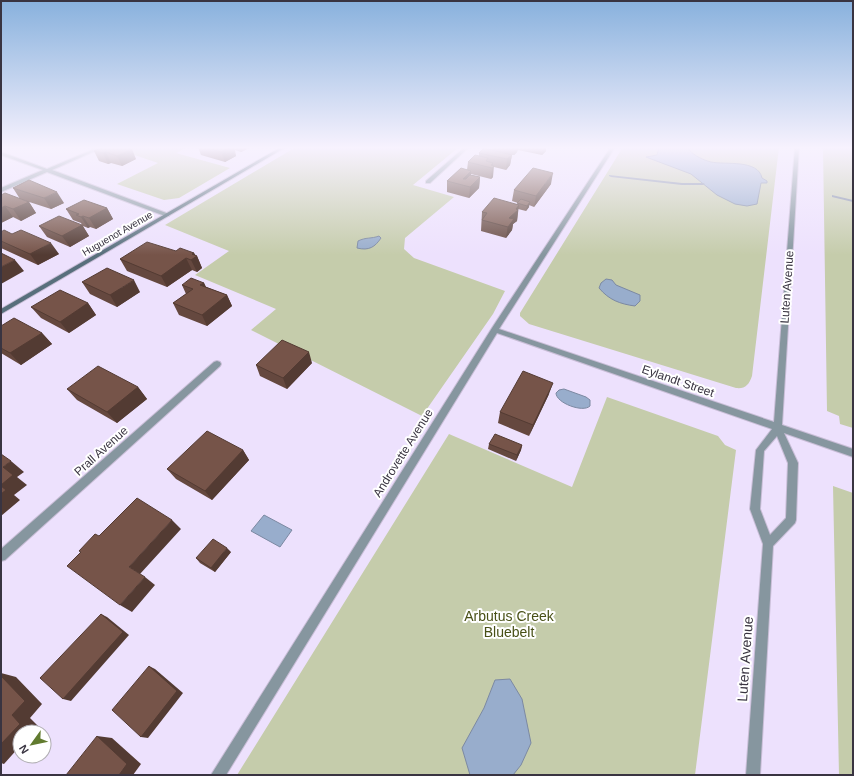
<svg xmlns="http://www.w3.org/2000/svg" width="854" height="776" font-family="Helvetica,sans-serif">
	<rect width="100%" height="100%" fill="#ede1fd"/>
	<path fill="#c5ccab" d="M111,147h77l-12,6 54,15 -51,30 -15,2 -47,-16 41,-21z
		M296,147h163l-46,38 41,12 -49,41 -1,11 10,9 91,33 -12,23 -71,102 -171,-86 25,-21 -81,-34 34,-24 -64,-26z
		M623,147h156l-27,229c-3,9 -7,13 -16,12l-207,-64 -9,-8v-3z
		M823,147h30v281l-13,-4 -1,-8 -12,-5z
		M607,397l111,39 7,9 11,5 -41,325h-458l212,-341 123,53z
		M833,486l20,7v282h-14z"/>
	<path fill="#98adcc" stroke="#7c89a2" d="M659,147h30v3c6,6 14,10 22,12 14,3 47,-3 51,16l5,3v2h-6l-4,21 -10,2 -12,-2 -18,-9 -26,-21 -45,-17 11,-2z
		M379,236l2,2c-6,9 -12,13 -24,10l1,-7c8,-4 13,-2 21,-5z
		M606,279l6,1 4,5 24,10v6l-5,5c-15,-2 -26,-6 -36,-18l2,-5z
		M564,389l22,8 4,3v6c-7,7 -34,-3 -34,-13l3,-3z
		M264,515l28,15 -12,17 -29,-16z
		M510,679l12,20 9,44 -10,22 -8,10h-43l-8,-27 22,-40 11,-28z"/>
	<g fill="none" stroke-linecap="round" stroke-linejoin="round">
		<path fill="#7c89a2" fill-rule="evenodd" d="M609,175l73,8h21l2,1 -2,1h-21l-71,-8 -2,-1z
			M832,195l21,5v2l-21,-5z"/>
		<g stroke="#c9bed7" stroke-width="2">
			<path id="street" d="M99,147h5l-52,23 117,44v2h-4l-118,-44 -46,20v-4l42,-18 -42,-15v-3l46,17z
				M465,147h4l-39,36h-4v-2z
				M611,147h4l-116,182 275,93 21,-275h4l-17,278 71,24v8l-69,-24 14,30 -2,57 -1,3 -22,23 -13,229h-14l17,-231 -13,-35 6,-59 16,-21 -275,-96 -271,442h-15l281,-447zM777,436l11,27 -2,55 -16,17 -10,-26 4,-58z
				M217,361l3,1 1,2 -1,2 -215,194 -4,1v-12l213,-187z"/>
		</g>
		<g stroke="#c9bed7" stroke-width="2">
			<path id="secondary" d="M281,147h5l-285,167v-5z"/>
		</g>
		<use href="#street" fill="#86969f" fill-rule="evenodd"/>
		<use href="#secondary" fill="#586f7c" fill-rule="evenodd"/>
	</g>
	<path fill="#65483f" d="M104,147l32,12 -14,7 -11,-3 -3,1 -9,-3 -5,-10z
		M198,147h53l-10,5 -6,-2 1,6 -11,6 -24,-7z
		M492,147h54v4l-4,4 -24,-5 -1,2 -3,3h-2l-2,10 -4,5 -12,-3 -1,10 -2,2 -20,-5v1l9,2 -1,11 -10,10 -22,-6v-11l20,-11 1,-8 11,-6v-3l12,-3z
		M551,184l-17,23 -5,-2v2l-3,4 -8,-2 -1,12 -4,3 -1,6 -6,8 -25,-7 1,-19 35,-8 1,-1 -6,-2 2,-11z
		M13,188l51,15 -13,6 -31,-10z
		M1,195l28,7 7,11 -15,8 -8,-4 -12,6z
		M107,208l6,11 -17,10 -6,-2 -2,1 -5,-2 6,10 -19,11 -23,-10 -8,-11 43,-1 -1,-2 -8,-3 -7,-11z
		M1,232l58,22 -21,11 -37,-17z
		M176,251l18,2 2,3h1l5,12 -5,4 -5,-2 -25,17 -40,-16 -7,-12z
		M82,282l58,10 -23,15 -27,-13z
		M204,283l2,4 21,8 5,11 -25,20 -28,-11 -6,-12 13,-9 -4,-9z
		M88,303l8,12 -27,18 -28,-15 -10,-11z
		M1,326l41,7 10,11 -31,21 -20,-12z
		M312,363l-25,26 -27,-13 -4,-11z
		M138,387l9,12 -30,24 -40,-23 -10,-11z
		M549,394l-20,42 -31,-13 2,-11z
		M489,444l33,1 -1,5 -5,11 -28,-12z
		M243,450l6,10 -37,40 -36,-21 -9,-10z
		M231,552l-16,20 -15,-9 -4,-5z"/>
	<path fill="#533b33" d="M230,147h3l3,9 -11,6 -4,-10z
		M239,147h12l-10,5z
		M515,147h3l-1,5 -3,3z
		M544,147h2v4l-4,4z
		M132,149l4,10 -14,7 -5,-10z
		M106,152l5,11 -3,1 -5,-11z
		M512,155l-2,10 -4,5 1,-11z
		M493,163v14l-2,2 1,-11 -1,-3z
		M471,171v11l-8,-3z
		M553,173l-2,11 -17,23 2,-11z
		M480,177l-1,11 -10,10 1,-11z
		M57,192l7,11 -13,6 -7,-11z
		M29,202l7,11 -15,8 -8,-12z
		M530,202l-1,5 -3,4 1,-5z
		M519,205l-2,16 -4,3 -1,6 -6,8 3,-20z
		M5,206l8,11 -12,6v-15z
		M107,208l6,11 -17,10 -7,-11z
		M83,216l7,11 -2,1 -7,-11z
		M82,225l7,11 -19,11 -8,-11z
		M51,243l8,11 -21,11 -8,-11z
		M194,253l2,4 1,-1 5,12 -5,4 -6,-12 1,-6z
		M186,258l6,12 -25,17 -6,-11z
		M15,260l9,11 -23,13v-17z
		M134,280l6,12 -23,15 -7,-12z
		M204,283l5,11 -9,-9z
		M227,295l5,11 -25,20 -5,-11z
		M88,303l8,12 -27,18 -9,-11z
		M42,333l10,11 -31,21 -11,-12z
		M309,352l3,11 -25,26 -4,-11z
		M553,383l-4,11 -20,42 4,-11z
		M138,387l9,12 -30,24 -10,-11z
		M522,445l-1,5 -5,11 1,-6z
		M243,450l6,10 -37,40 -7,-9z
		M11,461l13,11 -7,5 10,8 -13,10 6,5 -19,16v-31l2,-18z
		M172,520l9,9 -41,45 -11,-7z
		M227,548l4,4 -16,20 -4,-4z
		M145,577l10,8 -23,27 -12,-7z
		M101,614l6,3 22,18 -58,66 -8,-2z
		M149,666l6,3 28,24 -35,45 -7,-1z
		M1,673l15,4 26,27 -12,14 8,8 -5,6h-13v14l-16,18 -3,-1v-19l11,-29 -11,-39z
		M97,736l15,2 29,26 -8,11h-14z"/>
	<path fill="#765449" stroke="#533b33" d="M104,147h20l8,2 -15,7 -11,-4 -3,1 -9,-2z
		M204,147h26l-9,5z
		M484,148l28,7 -5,4 -28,-6z
		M475,155l13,3 -2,3 7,2 -2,2 3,1 -2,2 -24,-6z
		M461,168l10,3 -8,8h3l4,-4 10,2 -10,10 -23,-6z
		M533,168l20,5 -17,23 -22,-6z
		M29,180l28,12 -13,6 -31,-10z
		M5,193l24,9 -16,7 -8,-3 -4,2v-13z
		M494,198l25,7 -3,4 2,1 -9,8 5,1 -6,8 -26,-7 5,-7 -5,-1z
		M521,199l9,3 -3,4 -10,-3z
		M84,200l23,8 -18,10 -6,-2 -2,1 -5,-2 3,-1 -13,-5z
		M59,216l23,9 -20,11 -23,-10z
		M4,230l8,4 9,-4 30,13 -21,11 -29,-13v-9z
		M147,242l29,9 4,-3 14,5 -2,1 5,2 -6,4 -5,-2 -25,18 -41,-17z
		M1,253l14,7 -14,7z
		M107,268l27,12 -24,15 -28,-13z
		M191,278l13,5 -4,2 27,10 -25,20 -29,-12 20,-14 -11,-4z
		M60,290l28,13 -28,19 -29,-15z
		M14,318l28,15 -32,20 -9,-5v-22z
		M282,340l27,12 -26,26 -27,-13z
		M98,366l40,21 -31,25 -40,-23z
		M523,371l30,12 -20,42 -33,-13z
		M207,431l36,19 -38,41 -38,-22z
		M495,434l27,11 -5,10 -28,-11z
		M1,454l10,7 -8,6 10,8 -12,10z
		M1,486l5,4 -5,4z
		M137,498l35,22 -43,47 16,10 -25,28 -53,-39 14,-14 -2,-1 16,-17 4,2z
		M213,539l14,9 -16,20 -15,-10z
		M101,614l22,18 -60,67 -23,-21z
		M149,666l28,25 -36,46 -29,-27z
		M1,676l24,25 -13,14 8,9 -19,20z
		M97,736l30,28 -8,11h-53z"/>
	<linearGradient id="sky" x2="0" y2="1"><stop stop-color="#88b1dd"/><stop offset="0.58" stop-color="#f7f2fe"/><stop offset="1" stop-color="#f7f2fe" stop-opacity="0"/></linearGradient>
	<rect width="854" height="255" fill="url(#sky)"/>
	<g text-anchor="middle" stroke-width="4" stroke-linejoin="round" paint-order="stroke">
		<g font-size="10" fill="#393441" stroke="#fff">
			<text transform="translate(117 233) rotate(-30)" y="4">Huguenot Avenue</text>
		</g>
		<g font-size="12" fill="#393441" stroke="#fff">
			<text transform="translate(787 287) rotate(-86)" y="4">Luten Avenue</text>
			<text transform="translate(678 381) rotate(19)" y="4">Eylandt Street</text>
			<text transform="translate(101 451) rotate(-42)" y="4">Prall Avenue</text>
			<text transform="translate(403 453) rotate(-58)" y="4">Androvette Avenue</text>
		</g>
		<g font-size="14" fill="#485016" stroke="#fff">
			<text x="509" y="621">Arbutus Creek<tspan x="509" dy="16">Bluebelt</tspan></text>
		</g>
		<g font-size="14" fill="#393441" stroke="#fff">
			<text transform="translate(745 659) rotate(-86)" y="5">Luten Avenue</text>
		</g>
	</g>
	<rect width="854" height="776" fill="none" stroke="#393441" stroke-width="4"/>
	<g transform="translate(32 744) rotate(237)"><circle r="19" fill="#ffffff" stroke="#b0aeb3"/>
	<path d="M0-3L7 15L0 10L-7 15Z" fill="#617b2f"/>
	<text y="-6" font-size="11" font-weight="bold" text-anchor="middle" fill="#393441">N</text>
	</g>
</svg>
